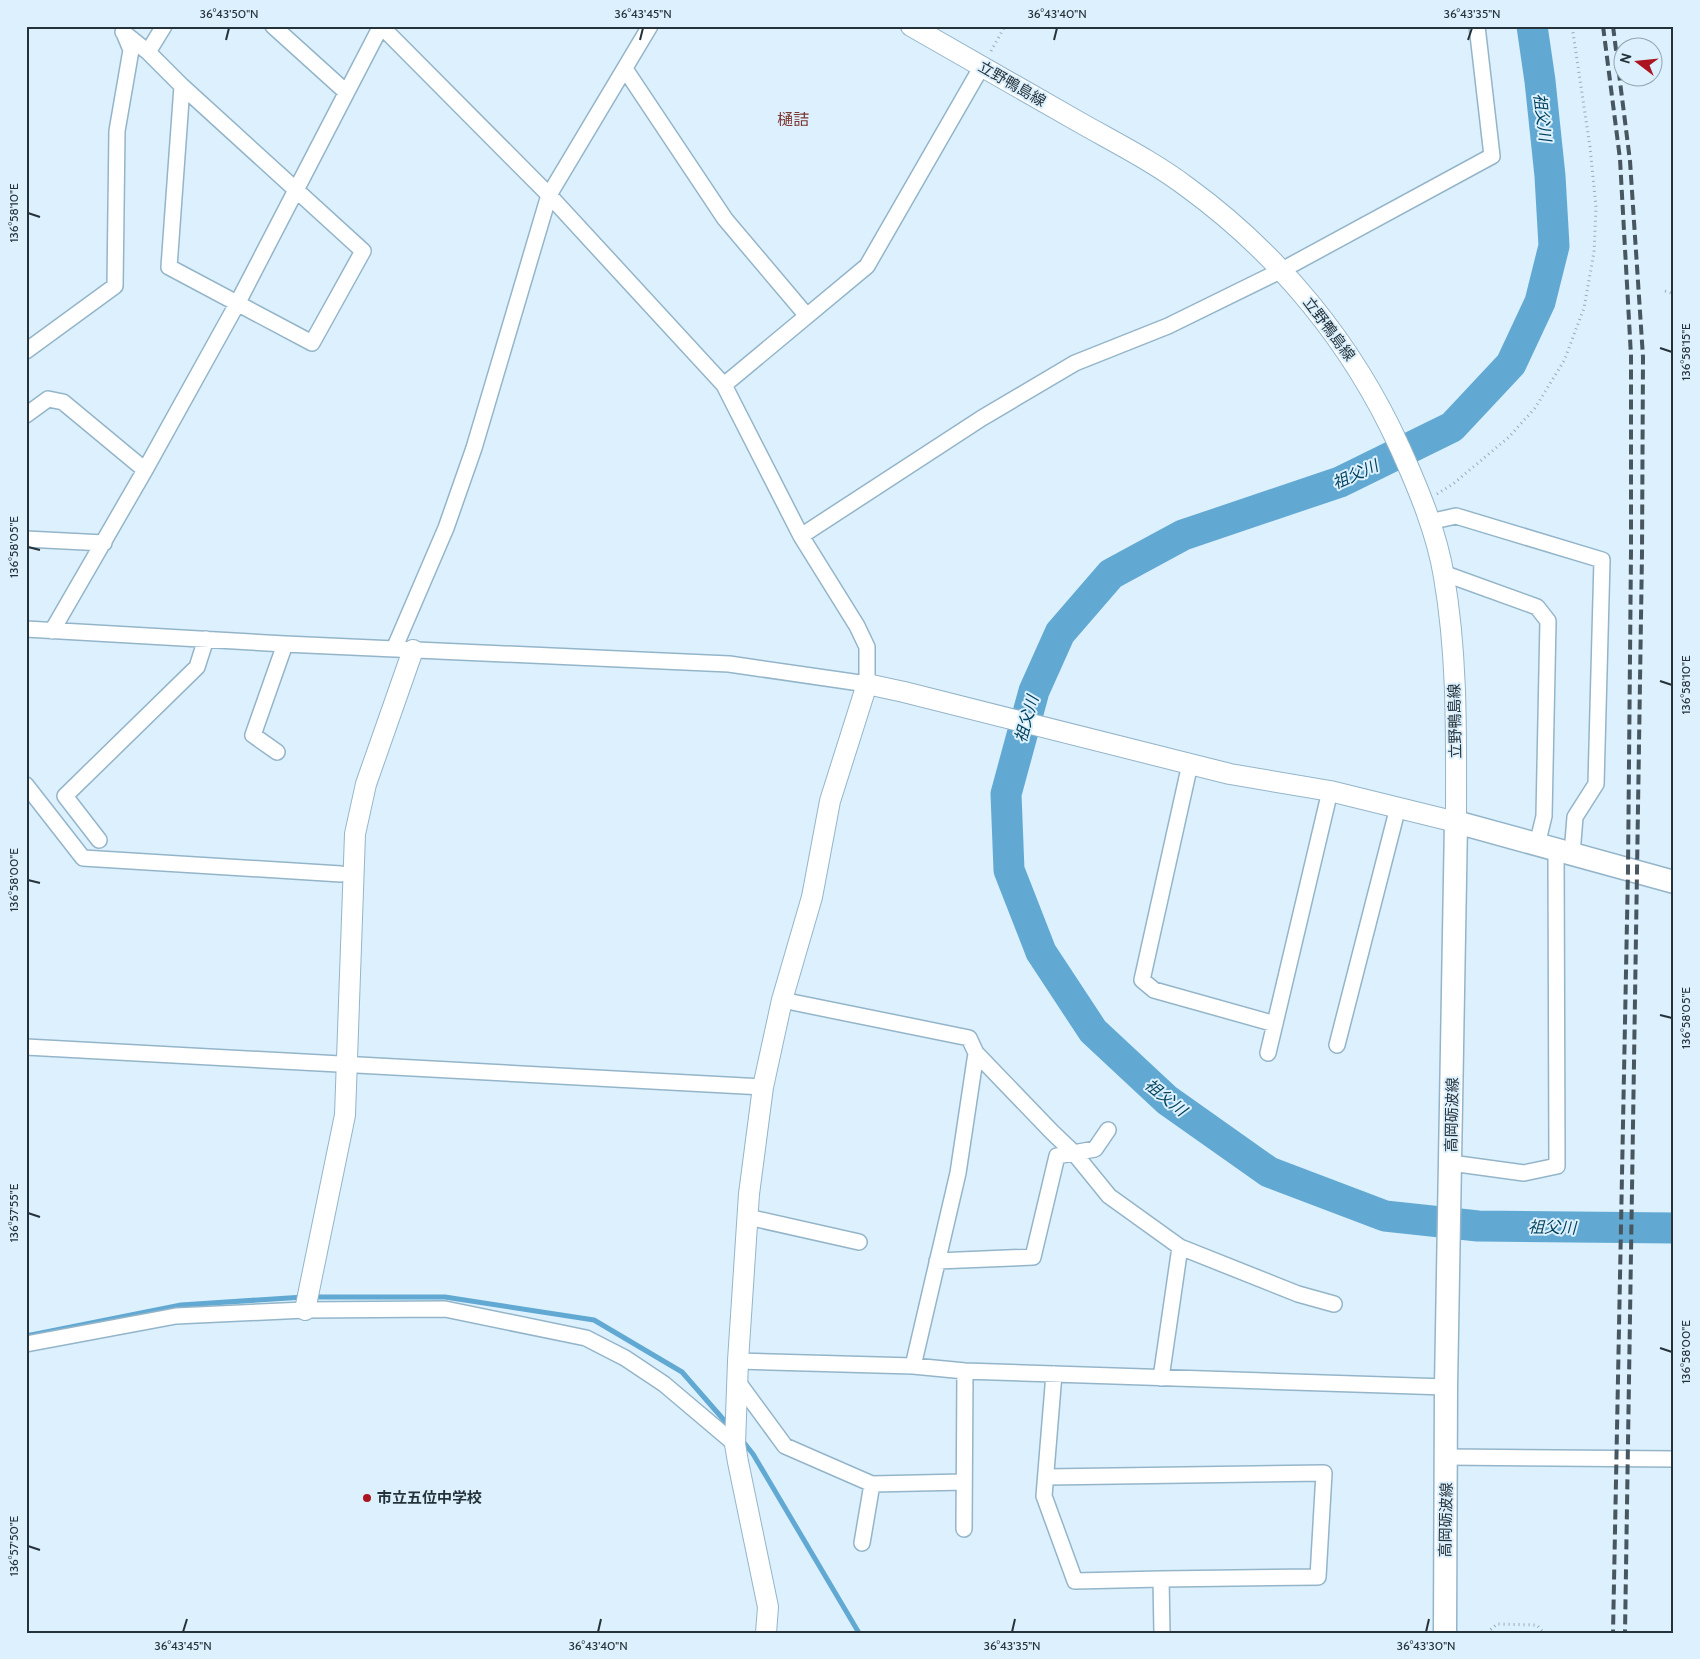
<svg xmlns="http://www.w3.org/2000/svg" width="1700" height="1659" font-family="Cabin,'Noto Sans JP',sans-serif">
	<rect width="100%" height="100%" fill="#dcf0fd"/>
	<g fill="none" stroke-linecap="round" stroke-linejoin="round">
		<path stroke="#61a9d2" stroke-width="5" d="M312,1297h133l149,23 88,52 48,55
			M26,1336l155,-31 123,-8
			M741,1439l12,15 106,179"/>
		<path stroke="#61a9d2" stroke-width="31" d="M1532,26l8,55 10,95 4,70 -14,56 -29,62 -59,63 -112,55 -157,53 -72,39 -51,59 -26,58 -28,103 3,76 32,82 52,79 74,69 102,72 116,44 93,10 196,2"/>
		<g stroke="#94b5c9" stroke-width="18">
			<path id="street" d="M273,26l73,66
				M123,32l25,20 34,34 181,165 -51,92 -143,-76 13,-181
				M148,52l16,-26
				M625,69l100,150 82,97
				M26,351l89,-65 2,-155 14,-81 -7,-17
				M724,385l143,-119 115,-200
				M26,415l22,-16 15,3 82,68
				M1429,522l27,-6 146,44 -6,224 -21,33 -3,37
				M801,536l181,-118 93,-55 93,-37 114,-56 210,-114 -15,-130
				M26,539l78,4
				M1443,573l94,34 11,14 -4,195 -7,29
				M26,629l259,15 444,20 138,20v-37l-10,-21 -56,-90 -77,-151 -175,-190 -168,-169
				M52,631l93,-161 92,-166 144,-278
				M394,649l52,-121 28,-80 75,-253 101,-169
				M277,752l-24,-17 32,-91
				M1190,764l-48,216 12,10 121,34
				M26,785l57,73 258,16
				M99,840l-34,-44 132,-129 9,-28
				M782,1000l187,38 7,15 76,79 22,21 35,43 71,51 -19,131
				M1337,1045l61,-238
				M26,1047l737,40
				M1268,1053l62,-262
				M1451,1163l73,10 33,-7 -1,-316
				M748,1217l111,25
				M1180,1247l118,47 36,10
				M937,1261l96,-4 24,-101 38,-7 13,-19
				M26,1344l150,-28 129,-6 140,-1 141,29 39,20 39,26 71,60
				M738,1361l175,5 52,5 481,16
				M913,1366l45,-193 18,-120
				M1054,1374l-10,122 31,85 86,-2 1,54
				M738,1382l47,64 87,38 92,-2
				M1446,1457l228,2
				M1046,1477l278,-4 -6,104 -157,2
				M964,1529l1,-158
				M862,1543l10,-59"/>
		</g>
		<g stroke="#94b5c9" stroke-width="22">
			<path id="secondary" d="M305,1310l40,-195 10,-281 11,-50 47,-134
				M766,1633l2,-26 -30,-145 -3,-18 3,-83 11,-167 14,-107 19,-87 30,-103 18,-96 37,-117 37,8 286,72 40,10 100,17 126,31c0,-82 2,-164 -12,-245 -7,-44 -26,-89 -44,-129 -47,-104 -121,-194 -213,-261 -33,-25 -71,-44 -108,-65 -56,-32 -112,-64 -168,-96"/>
		</g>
		<g stroke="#94b5c9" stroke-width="25">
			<path id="primary" d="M1445,1633l1,-246 10,-565 218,60"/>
		</g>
		<path stroke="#9aacb7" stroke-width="3" stroke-dasharray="1 4" stroke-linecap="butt" d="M991,51l14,-25
			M1665,291l9,3
			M1437,494l16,-10 56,-47 26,-29 29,-47 20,-53 10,-56 2,-45 -6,-60 -18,-121
			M1487,1633l10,-9 40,1 7,8"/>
		<use href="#street" stroke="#fff" stroke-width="15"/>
		<use href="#secondary" stroke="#fff" stroke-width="20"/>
		<use href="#primary" stroke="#fff" stroke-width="22"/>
		<path stroke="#47565f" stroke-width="4" stroke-dasharray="10 5" stroke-linecap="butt" d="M1603,26l17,133 11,197v195l-3,319 -15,763
			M1613,26l17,135 13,196 -1,197 -17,1079"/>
	</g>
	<path fill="none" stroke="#25323a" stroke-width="2" d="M226,40l3,-12M640,40l3,-12M1054,40l3,-12M1468,40l4,-12M28,213l12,4M1660,348l12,4M28,547l12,3M1660,681l12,4M28,880l12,3M1660,1015l12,3M28,1213l12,4M1660,1348l12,4M28,1546l12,4M183,1632l4,-13M598,1632l3,-13M1012,1632l3,-13M1426,1632l3,-13"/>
	<circle fill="#aa1520" stroke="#dcf0fd" stroke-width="2" cx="367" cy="1498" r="5"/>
	<g text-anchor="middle" stroke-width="4" stroke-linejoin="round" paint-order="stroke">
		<g font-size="15" fill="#25323a" stroke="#dcf0fd">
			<text transform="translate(1012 84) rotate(30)" y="5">立野鴨島線</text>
			<text transform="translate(1329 329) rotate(53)" y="5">立野鴨島線</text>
			<text transform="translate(1455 721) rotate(-91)" y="5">立野鴨島線</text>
			<text transform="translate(1452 1115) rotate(-89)" y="5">高岡砺波線</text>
			<text transform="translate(1446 1520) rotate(-89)" y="5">高岡砺波線</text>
		</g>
		<g font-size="15" font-weight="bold" fill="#25323a" stroke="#dcf0fd" text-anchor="start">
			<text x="377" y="1503">市立五位中学校</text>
		</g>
		<g font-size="16" font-style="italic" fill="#03425e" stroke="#dcf0fd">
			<text transform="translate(1543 117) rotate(83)" y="6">祖父川</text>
			<text transform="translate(1355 474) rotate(-24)" y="6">祖父川</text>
			<text transform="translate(1026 719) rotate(-74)" y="6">祖父川</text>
			<text transform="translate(1166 1097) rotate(39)" y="6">祖父川</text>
			<text transform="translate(1552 1227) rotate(1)" y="6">祖父川</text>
		</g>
		<g font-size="16" fill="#7c3531" stroke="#dcf0fd">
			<text x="793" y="125">樋詰</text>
		</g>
	</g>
	<rect width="1700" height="1659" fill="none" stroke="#dcf0fd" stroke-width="55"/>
	<g transform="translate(1638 62) rotate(286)"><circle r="24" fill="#dcf0fd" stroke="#93a4af"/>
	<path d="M0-4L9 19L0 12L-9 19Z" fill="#aa1520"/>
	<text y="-8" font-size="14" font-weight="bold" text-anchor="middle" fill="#25323a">N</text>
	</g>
	<rect x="28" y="28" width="1644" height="1604" fill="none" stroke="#25323a" stroke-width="2"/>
	<g font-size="12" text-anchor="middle" fill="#25323a">
		<text x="229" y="18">36°43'50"N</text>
		<text x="643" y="18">36°43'45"N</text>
		<text x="1057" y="18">36°43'40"N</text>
		<text x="1472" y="18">36°43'35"N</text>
		<text transform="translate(14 213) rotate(-90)" y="4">136°58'10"E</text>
		<text transform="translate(1686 352) rotate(-90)" y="4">136°58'15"E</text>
		<text transform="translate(14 547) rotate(-90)" y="4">136°58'05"E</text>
		<text transform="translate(1686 685) rotate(-90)" y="4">136°58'10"E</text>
		<text transform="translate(14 880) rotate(-90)" y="4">136°58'00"E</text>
		<text transform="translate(1686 1018) rotate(-90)" y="4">136°58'05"E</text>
		<text transform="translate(14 1213) rotate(-90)" y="4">136°57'55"E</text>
		<text transform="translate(1686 1352) rotate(-90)" y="4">136°58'00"E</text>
		<text transform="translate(14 1546) rotate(-90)" y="4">136°57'50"E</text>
		<text x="183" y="1650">36°43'45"N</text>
		<text x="598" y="1650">36°43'40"N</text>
		<text x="1012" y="1650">36°43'35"N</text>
		<text x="1426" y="1650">36°43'30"N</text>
	</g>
</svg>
